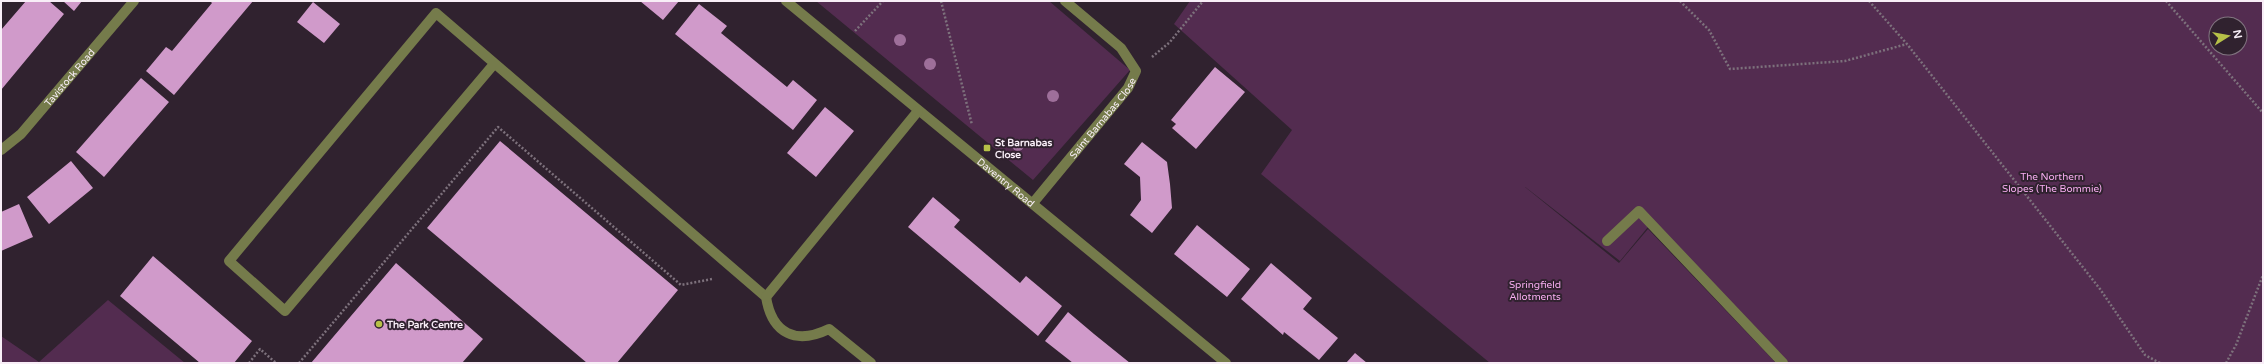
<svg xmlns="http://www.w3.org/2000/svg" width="2264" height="364" font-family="'Varela Round',sans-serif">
	<rect width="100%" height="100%" fill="#30222f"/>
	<path fill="#532c50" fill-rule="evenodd" d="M816,1h233l81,69 -97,110z
		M1190,1h1073v362h-485l-130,-136 -28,34 -100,-78 99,80 29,-34 128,134h-286l-229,-189 31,-44 -118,-106zM2216,24h24v24h-24z
		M108,300l77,63h-184v-27l38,26z"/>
	<path fill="#d09aca" d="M26,1h23l15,13 -63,76v-60z
		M63,1h19l-8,10z
		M210,1h43l-79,94 -28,-24 20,-24 6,4 40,-48z
		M640,1h39l-16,19z
		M313,2l27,22 -16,19 -27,-21z
		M699,4l28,22 -6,7 66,54 6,-7 24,20 -24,30 -118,-96z
		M1215,67l30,25 -49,57 -24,-21 4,-4 -5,-4z
		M141,78l28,24 -65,75 -28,-25z
		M825,107l29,24 -38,46 -29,-24z
		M500,141l178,149 -61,73h-30l-160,-135z
		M1142,142l25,20 3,22 2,24 -20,25 -22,-18 11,-15 -1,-23 -16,-13z
		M71,161l22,27 -44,36 -22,-27z
		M933,197l27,23 -6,7 66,56 6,-7 36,30 -24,30 -130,-109z
		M19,204l14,33 -32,14v-39z
		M1197,225l53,44 -23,28 -53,-43z
		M153,256l99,85 -18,22h-34l-80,-67z
		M396,263l87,76 -21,24h-151z
		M1271,263l41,35 -9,11 35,29 -19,22 -35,-28 -1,3 -42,-36z
		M1068,312l26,22 36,29h-57l-28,-22z
		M1355,353l12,10h-21z"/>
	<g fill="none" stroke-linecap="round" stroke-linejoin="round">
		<path stroke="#7d717c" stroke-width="2.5" stroke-dasharray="2 2" stroke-linecap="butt" d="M941,1l31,124
			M1680,1l29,29 21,39 115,-8 62,-17
			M1869,1l38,43 193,245 45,66 15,8
			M2166,1l97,112
			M855,31l28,-30
			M1152,57l18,-15 33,-41
			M249,363l11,-14 16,14
			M299,363l199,-236 183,158 31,-6
			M2226,363l10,-18 27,-70"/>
		<g stroke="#757b4b" stroke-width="10">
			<path id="s1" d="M786,1l440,362"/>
			<path d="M494,64l-209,247 -56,-50 207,-248 330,284c6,37 30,48 63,32l42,34"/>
			<path id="s2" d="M1,150l20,-16 113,-133"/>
			<path id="s3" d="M1033,203l95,-115 8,-17 -15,-23 -56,-47"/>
			<path d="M1607,241l32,-30 144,152"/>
			<path d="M766,297l152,-186"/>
		</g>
	</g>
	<g fill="#9e6f9a">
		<circle cx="900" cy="40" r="6"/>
		<circle cx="930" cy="64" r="6"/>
		<circle cx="1053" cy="96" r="6"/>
		<circle cx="1018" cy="145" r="6"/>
	</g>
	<g fill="#b6c148" stroke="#30222f" stroke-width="1.5">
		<rect x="983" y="144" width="8" height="8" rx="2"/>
		<circle cx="379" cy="324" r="4"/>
	</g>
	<g text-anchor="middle" stroke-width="4" stroke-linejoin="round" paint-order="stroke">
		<g font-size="10" fill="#f8eef7" stroke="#30222f">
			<text dy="4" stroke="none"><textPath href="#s2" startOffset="100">Tavistock Road</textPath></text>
			<text dy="4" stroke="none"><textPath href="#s3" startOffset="110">Saint Barnabas Close</textPath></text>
			<text dy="4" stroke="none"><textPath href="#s1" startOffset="285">Daventry Road</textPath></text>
		</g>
		<g font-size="10" font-weight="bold" fill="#f8eef7" stroke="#30222f" text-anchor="start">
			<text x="995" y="146">St Barnabas<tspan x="995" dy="12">Close</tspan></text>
			<text x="387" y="328">The Park Centre</text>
		</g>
		<g font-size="10" fill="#f8aef1" stroke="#30222f">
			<text x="2052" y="180">The Northern<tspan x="2052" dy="12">Slopes (The Bommie)</tspan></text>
			<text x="1535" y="288">Springfield<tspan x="1535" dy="12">Allotments</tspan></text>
		</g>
	</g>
	<rect width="2264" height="364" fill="none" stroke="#f8eef7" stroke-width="4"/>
	<g transform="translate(2228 36) rotate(79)"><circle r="19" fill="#30222f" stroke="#80747f"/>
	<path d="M0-3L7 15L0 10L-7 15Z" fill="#b6c148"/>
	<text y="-6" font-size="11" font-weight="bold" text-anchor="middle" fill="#f8eef7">N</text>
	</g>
</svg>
